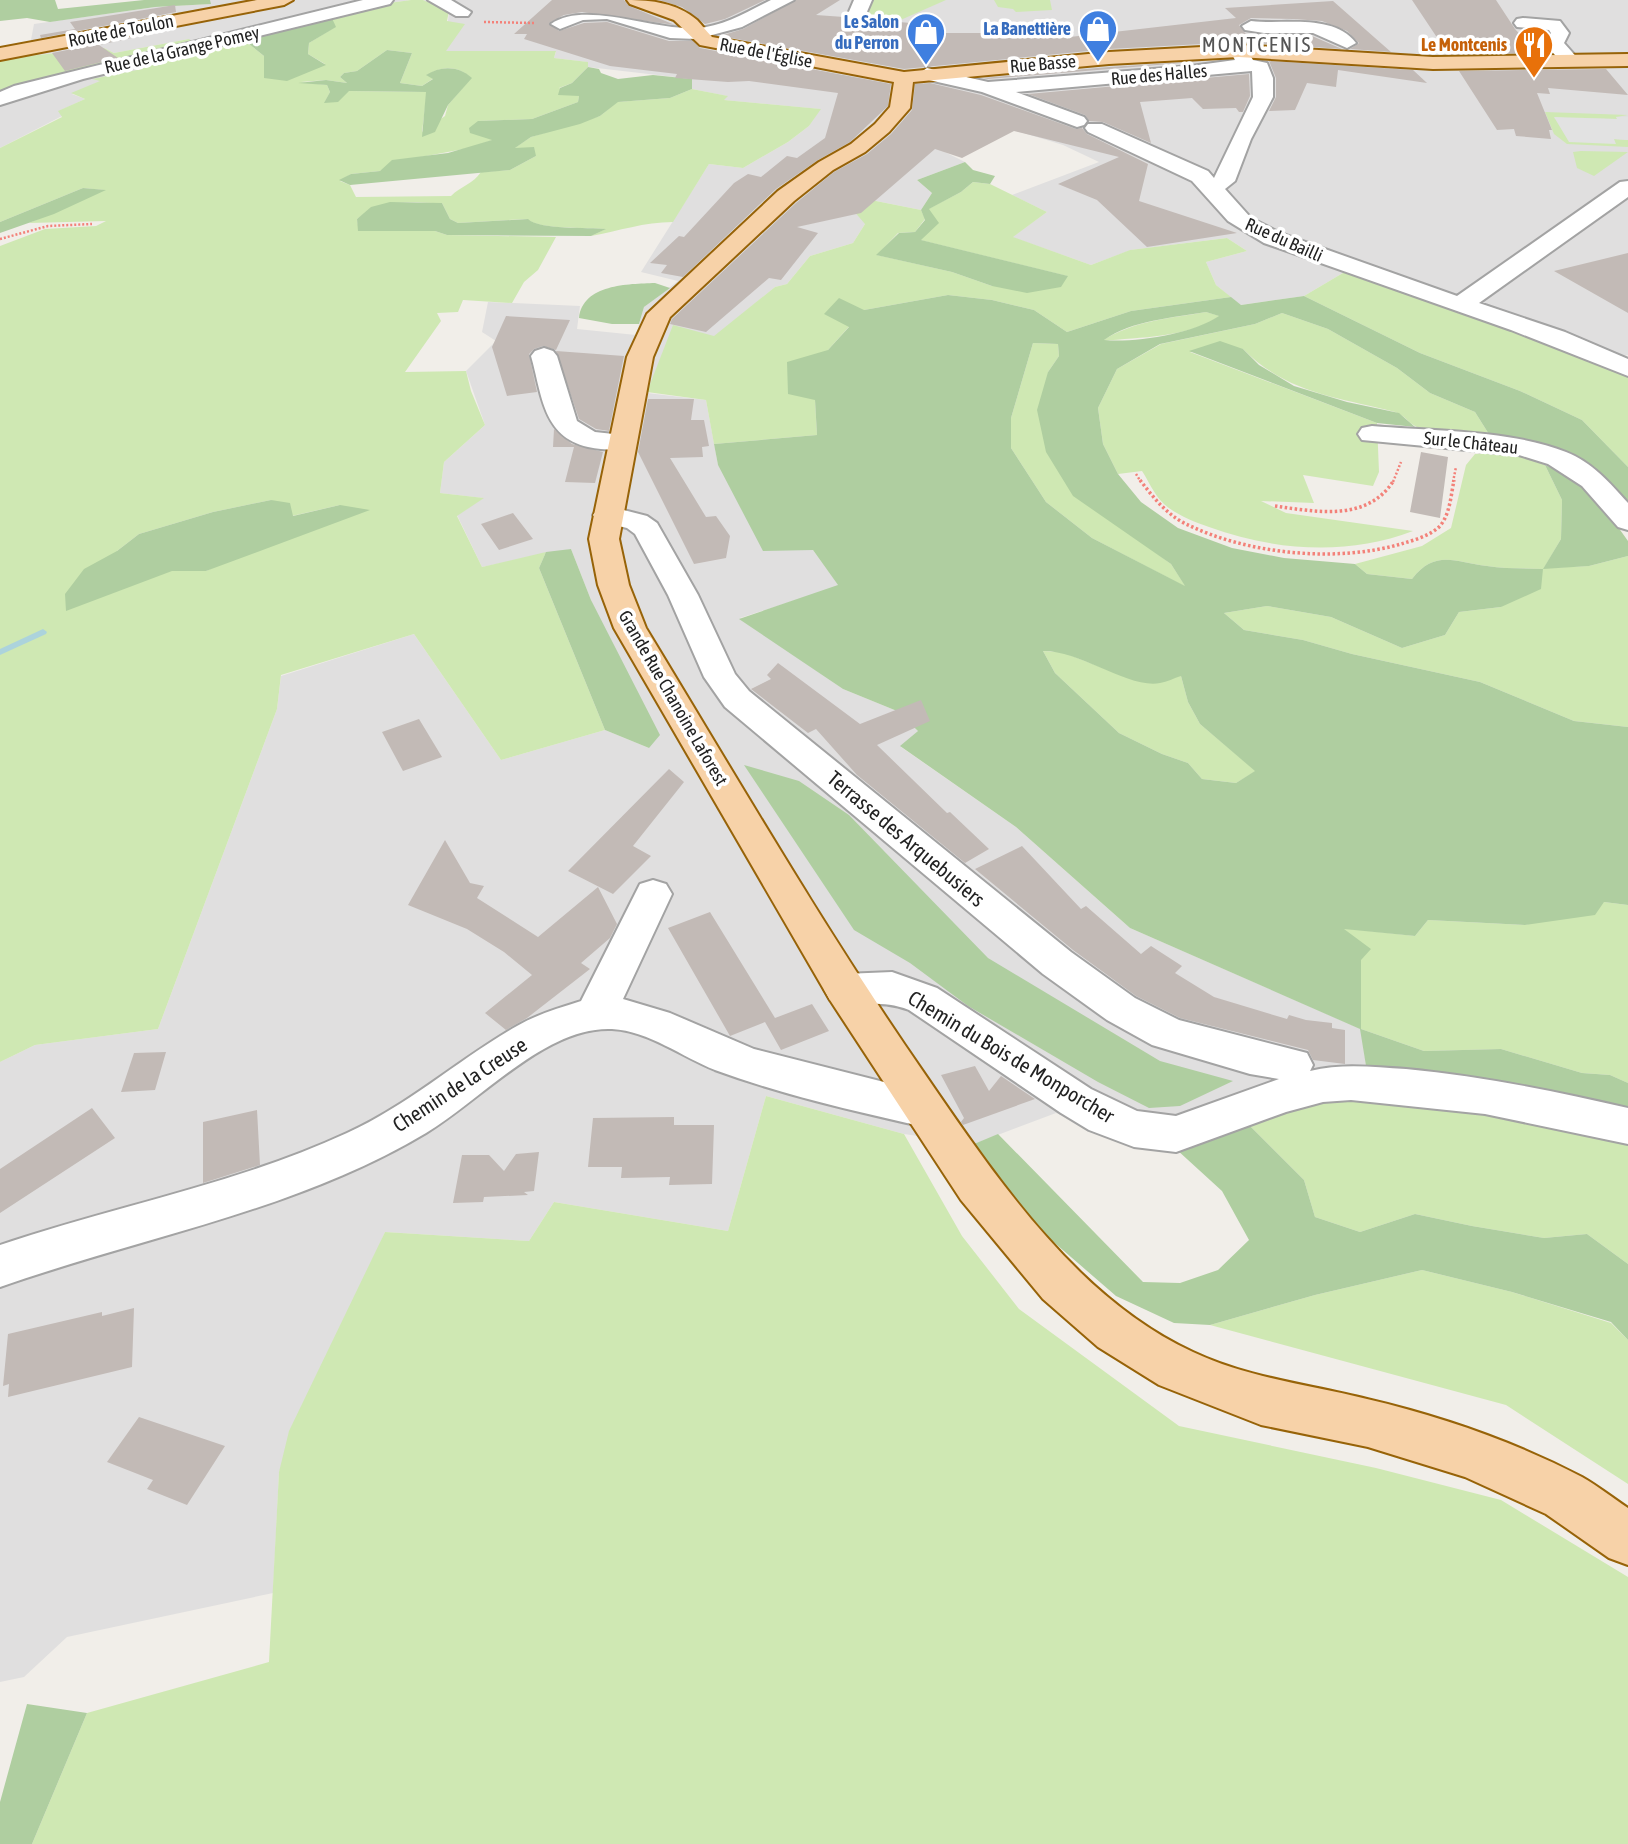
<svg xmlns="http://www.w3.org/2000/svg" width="1628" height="1844" font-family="'Asap Condensed',sans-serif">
	<rect width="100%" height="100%" fill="#f1eee9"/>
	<path fill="#e0dfdf" d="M210,0h201l-37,5 -226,57 -6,7 -41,12 -29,13 13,5 -26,12 3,5 -62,32v-52l189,-57 -75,14 -10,-5 -76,8 6,-32 121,-17 55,-3z
		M423,0h1205v355l-32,6 -248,-91 -44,26 -64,9 -24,-20 -10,-23 41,-11 -20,-13 -96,12 -40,15 -79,-28 35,-25 -35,-17 87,-33 -36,-17 -46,-14 -32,-5 -40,26 20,10 -48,18 15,13 -11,17 -55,-11 -1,25 -12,19 -43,13 -23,28 -12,3 -128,106 59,7 12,65 95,85 26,36 -99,32 103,71 54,22 21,20 -17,16 115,80 114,101 231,101 6,43 -34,27 -111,34 -96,9 -70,-29 -82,31 -70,-10 -138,-38 -38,135 -174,-29 -25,39 -144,-9 -106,240 -6,121 -206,44 -43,40 -24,5v-620l35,-17 123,-16 119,-320 4,-33 133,-42 87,126 104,-30 44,18 -78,-199 -89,18 -25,-52 26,-17 -43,-5 4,-31 41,-37 -19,-54 30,-30 -14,-9 6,-30 92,4 -3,23 59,6 8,-28 34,-26 -37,-9 68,-108 34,4 45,-26 21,-16 11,-17 -97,-9 4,-4 -35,-7v-10l-104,-12 -1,-5 -33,-4 2,-6 -111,-1 4,-40z"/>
	<path fill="#cfe8b3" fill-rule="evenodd" d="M411,0h12l26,11 -2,10 18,3 -19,27h110l-2,7 34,4v5l-16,16 -13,5 20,8 -1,6 -46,17 -54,2 15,19 -24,8 -48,9 -41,14 -29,3 -11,7 10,4 6,12 95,-1c10,-10 22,-12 30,-24l29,-2 26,-14 -23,-7 18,-12 69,-21 17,-14 53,-4 22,-9 36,7 -4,4 97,9 -12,17 -21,16 -45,26 -34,-4 -36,58c-29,0 -54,9 -82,14l14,-7c-19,-2 -66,1 -78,-10l-69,4 -8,-4 -8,-16c-33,0 -58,-6 -85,16l2,12h76l12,4 109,2 -18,33 -14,12 -12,21 -49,-3 -5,12 -21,1 4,8 -36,51 61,-1 5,20 14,34 -41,37 -4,31 44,5 -27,18 25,51 64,-15 -7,16 66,162 -104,30 -87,-126 -133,41 -4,34 -119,320 -123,16 -35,17v-816l45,-17 51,-3 10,-5 -77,2 75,-33 -21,-2 -83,34v-74l62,-31 -4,-6 27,-12 -14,-6 29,-12 -8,-2 50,-10 6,-7 95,-23 21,17 61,8 -17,-10 1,-11 26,-16 -4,-11 43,-11zM387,50l25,3 -12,30 22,3 12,-8 -7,-3c14,-9 31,-10 44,3l-23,27 -3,11 -23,16 5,-40 -79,-1 -23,11 5,-10 -3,-7 -26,-3 25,-2 21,3 -7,-6 4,-4 13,-2zM271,500l21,16 48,-11 -134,66h-34l-55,-20 22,-17 74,-22z
		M869,0h77l-50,22 -36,-4z
		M994,0h56l2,10 -36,2 -3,-3 -15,-2z
		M189,39l7,6 -196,51v-37l104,-11 10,5z
		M1545,112l83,3 -12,2 2,2 -64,-1 59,21 15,1v7l-61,-3 -13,-10z
		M1581,151l47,1 -34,24 -17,-8 -4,-16z
		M973,182l17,2 57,28 -34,25 78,28 39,-15 97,-12 20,13 -41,11 10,23 15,12 -100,14 -64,21 -33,-22 -42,-10 -44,-5 -84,15 -36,40 -13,50 2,35 -103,9 -8,-44 -59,-8 26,-67 41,11 61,-49 12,-3 23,-28 43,-13 12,-19 -12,-14 13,-11 55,11 4,9 -10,13 -17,1 -21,22 75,17 40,14 75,-10 -147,-36 8,-31 33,-17z
		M1348,270l248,91 32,16v90l-46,-47 -62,-29 -100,-38 -116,-57z
		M1206,312l14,4c-33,22 -79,21 -118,25 30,-20 70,-23 104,-29z
		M1282,313l46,16 69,39 33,25 45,19 17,27c-17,-3 -62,-6 -75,-12 -8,-3 -12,-12 -22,-15 -58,-15 -107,-18 -152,-63l-53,3 187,71 2,49 -6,14 -70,-11 11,28 -53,-2 25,12 127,18c-66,25 -137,20 -204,-4 -15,-5 -35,-13 -47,-25 -8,-8 -14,-22 -20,-31l-24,3 -15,-30 -5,-36 19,-39 44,-25 94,-20z
		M1033,343l25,1 1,12 -11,16 76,157 47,35 15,23 -94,-49 -46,-36 -35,-54v-30z
		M1513,452l32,13 17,35 -1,39 -17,29 45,-2 39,-10v171l-54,-6 -94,-39 -128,-28 -49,-14 -59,-10 -20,-17 43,-7 64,11 71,31 43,-13 14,-23 42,-5 42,-38c-19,-1 -38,0 -56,-3 -32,-4 -52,-17 -75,13l-45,-5 -12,-10 67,-18 29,-18 15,-63 9,-11z
		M1043,651l19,1 64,25 55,-1 7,26 12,22 56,47 -20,12 -34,-4 -14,-16 -26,-9 -43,-21 -64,-60z
		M1604,902l24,3v178l-18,-8 -28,-2 -81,-24 -77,2 -63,-22v-70l-18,-31 72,8 13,-16 97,5z
		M766,1096l138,38 58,102 57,73 160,117 197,42 125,32 127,77v267h-1596l55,-131 182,-51 10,-190 10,-41 96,-199 144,9 25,-39 174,29z
		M1333,1099c99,0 198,24 295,43v122l-41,-30 -43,4 -72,-12 -57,-12 -55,18 -45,-15 -11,-37 -55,-55z
		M1422,1270l90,22 99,31 17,17v144l-122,-79 -296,-80 105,-30z"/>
	<path fill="#afcea0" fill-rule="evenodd" d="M0,0h55l3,9 86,-9h66l1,4 -56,3 -105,15 -23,-4 -27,3z
		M331,16l5,11 -27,16 -1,11 18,11 -39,16 -23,-3v-22l-21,-17z
		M387,50l25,3 -12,30 22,3 11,-7 -7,-4c14,-9 32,-10 46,3l-24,27 -13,27 -13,5 4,-45 -77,-1 -11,11 -14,1 6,-11 -3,-7 -29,-2 28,-3 21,3 -7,-6 4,-4 13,-2z
		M588,67l11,2 2,4 17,6 35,-4 39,4v10l-22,9 -52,4 -18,14 -20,8 -49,13 -16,11 19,-1 2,9 -26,14 -160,15 -11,-5 12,-6 29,-3 12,-11 56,-7 44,-13 -22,-7 -1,-5 9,-7 54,-2 46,-17 1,-6 -21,-1 2,-7 12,-5z
		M965,162l8,8 22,6 -5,8 -17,-2 -12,10 -32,17 10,14 -18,17 147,36 -7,11 -34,6 -35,-7 -40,-14 -76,-17 23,-22 16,-1 10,-12 -4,-10 11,-17 -15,-13z
		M83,188l23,2 -52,24 -54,19v-11z
		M390,202l52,1 8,16 8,4 70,-4c11,11 60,8 78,10l-15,7 -144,-1 -12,-4h-77l-1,-12 14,-12z
		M655,283l15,5 -26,19 -5,17h-27l-33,-6c4,-34 49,-34 76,-35z
		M948,295l44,5 42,10 33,22 64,-21 100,-14 10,8 63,-9 116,57 100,38 62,29 46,47v42l-21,-30 -47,-26 -68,-14 -17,-27 -45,-19 -33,-25 -69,-39 -46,-16 -27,11 -95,20 -43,25 -19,39 5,36 15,30 23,28 37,26 54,20 52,10 71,6 12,10 45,5c23,-30 43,-17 75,-13 18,3 38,2 56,3l18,-30 1,-39 -17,-35 28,12 25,22 30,42v15l-39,10 -46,3 -2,20 -40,18 -42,5 -14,23 -43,13 -71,-31 -64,-11 -43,7 20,17 59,10 49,14 128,28 94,39 54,6v178l-24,-3 -9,13 -70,10 -97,-5 -13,16 -71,-7 27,20 -10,11v69l63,22 77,-2 81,24 28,2 18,8v30l-261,-41 -7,-43 -230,-101 -114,-101 -116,-81 18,-15 -21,-20 -54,-22 -104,-70 99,-34 -25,-35 -50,1 -45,-86 -4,-21 103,-9 -2,-35 -27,-6 -1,-32 41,-12 21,-23 -25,-13 15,-16 25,12zM1206,312l13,4c-26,18 -85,27 -115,24 28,-20 69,-22 102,-28zM1033,343l25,1 1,12 -11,16 -11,38 9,42 27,44 98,68 14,22 -93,-48 -46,-36 -35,-54v-30zM1043,651c36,-1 86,38 117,32 7,-1 14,-5 21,-7l7,26 12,22 55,47 -19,12 -34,-4 -14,-16 -26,-9 -43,-21 -64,-60z
		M1220,341l23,8 16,16 35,21 53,16 52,11 16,14 -38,-4 -188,-72z
		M271,500l19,3 3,13 47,-11 30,5 -164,61h-34l-106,40 -1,-17 19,-25 33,-18 22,-17 74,-22z
		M571,549l20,51 69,135 -11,13 -44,-18 -66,-162 7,-16z
		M744,765l55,16 50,34 139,143 172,103 73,20 -53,25 -31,2 -51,-26 -130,-76 -58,-43 -56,-33z
		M1249,1125l55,55 11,37 45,15 55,-18 57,12 72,12 43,-4 41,30v76l-17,-18 -99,-30 -90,-22 -107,25 -105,30 -36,-2 -58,-27 -82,-71 -60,-81 24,-10 145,148 37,1 38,-13 31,-30 -27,-49 -46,-42z
		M27,1704l60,9 -55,131h-32v-42z"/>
	<path fill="#e2e2e2" d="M1554,117l63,2 -1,-2h12v23l-14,-1 2,5 -47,-2z"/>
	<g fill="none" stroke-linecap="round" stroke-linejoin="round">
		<path fill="#acd3dc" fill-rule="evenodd" d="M43,629l4,3 -1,2 -46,21v-6z"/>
	</g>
	<path fill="#c2bab6" d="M552,0h72l5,6 46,19 -93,-13 -18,3 -15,8 10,8 25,-8 23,-1 62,19h24l7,7 191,36 -3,22 -38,36 -32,18 -42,29 -93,88 -22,-4 6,-8 -17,-2 29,-27 5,1 50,-54 14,-9 13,3 26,-21 10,2 28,-20 13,-45 -89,-12 -21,1 -53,-4 2,-4 -67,-8 -86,-27 3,-5h-13z
		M659,0h106l-40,19 -20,5 -23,-17z
		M796,0h44l-24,15 28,2 -1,5 10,6 11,-5 3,-4 54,5 -8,9h154l3,4 166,-19 -11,-10 108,-7 58,51 -41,-3 9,-6 -12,-12 -25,-10 -29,-2 -42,-1 -12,7 6,8 19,3h48l30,13 -103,-7 -130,7 -205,20 -184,-33 23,-7z
		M1412,0h84l19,29 16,17h12l6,7 -101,1z
		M175,5l1,7 -135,26 -1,-3 35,-6 -5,-7z
		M178,28l-79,17 19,13 -53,13 -13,-18z
		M1205,61l-217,18 -5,-1 126,-11z
		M1269,61l144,9 14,13 -89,-13 -2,17 -29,-4 -12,27 -26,1 7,-14v-19z
		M1606,69l22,26 -80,-7 2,6 -13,-1 15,37h-3l2,9 -35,-3 -2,-7 -17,1 -38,-59z
		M1249,74l1,22 -7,16h-4l-3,-4 -33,1 -11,-11 -52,4 11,41 -48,-21 -14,-1 -4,-6 -57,-21z
		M930,83l51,12 95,34 6,-1 5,6 61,30 -9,37 98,32 -90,14 -50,-47 -39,-16 61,-27 -105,-26 -52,27 -27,-9 -74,64 -64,14 21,6 -37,47 -12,-2 -63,54 -36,-8 2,-5 124,-116 38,-31 33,-18 24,-20 21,-24 3,-26z
		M1628,253v60l-74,-42z
		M506,316l64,4 -14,30 -13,-4 -9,3 -5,5 8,38 -30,4 -15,-49z
		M556,351l68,5 -15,75 -13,-2 -17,-10z
		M648,399h46l-3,21h13l5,26 -7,1 1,10 -33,1 36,59 10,-1 14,20 -4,22 -32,6 -56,-112z
		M554,429l18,15 31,8 -8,31 -30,-1 9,-35h-21z
		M1421,452l27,5 -8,61 -30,-6z
		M513,513l20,26 -34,11 -18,-26z
		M778,663l82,61 61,-24 9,21 -53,24 70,68 3,-1 39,37 -24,14 -108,-88 -41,-46 -8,4 -57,-44 20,-10 -4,-4z
		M419,719l23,38 -39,14 -21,-39z
		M669,769l15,13 -51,64 18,10 -38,38 -45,-23z
		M445,840l25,43 14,3 -7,12 61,39 60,-50 19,37 -7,14 -29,25 9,6 -63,49 -21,12 -21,-17 47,-38 -28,-23 -37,-23 -59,-24z
		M1022,846l59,63 5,-3 55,48 10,-8 31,20 -7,7 39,24 73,22 2,-4 17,5 26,3v5l13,2v34l-32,-4 -5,-10 -128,-32 -44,-22 -63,-46 -98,-81z
		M710,912l65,106 37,-14 17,27 -48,19 -16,-28 -35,14 -62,-108z
		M166,1052l-11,38 -34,2 13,-39z
		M975,1066l14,25 12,-15 34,23 -72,26 -2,-3 3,-4 -23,-43z
		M92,1108l23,30 -115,75v-44z
		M257,1110l3,55 -57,18v-61z
		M674,1117v8h40l-2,59 -43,1 1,-8 -49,1 1,-11h-34l5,-49z
		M539,1152l-5,39 -10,1 4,3 -44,2 -1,5 -30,1 9,-48h27l15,16 12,-17z
		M134,1308l-2,59 -124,30 1,-13 -6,2 5,-52 94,-22v4z
		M139,1417l86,29 -38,59 -40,-16 6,-9 -46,-18z"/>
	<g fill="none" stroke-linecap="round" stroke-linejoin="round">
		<g stroke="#a3a3a3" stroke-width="4">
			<path id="minor" d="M363,0h30l-3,4 -307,75 -83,26v-13l14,-6z
				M428,0h23l20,12 -3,4h-12z
				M771,0h23l-52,27 -45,12 -27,-1 -63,-19 -24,1 -23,9 -9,-5c34,-24 103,7 145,4 27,-1 52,-17 75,-28z
				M854,0h18l-9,21 -9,5 -9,-5z
				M1523,18l37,3 9,12 -5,10 16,18 -2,4h-14l-19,-21 6,-11 -2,-3 -32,-3 -3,-4 3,-4z
				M1251,21c33,4 82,-8 105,22l-9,5 -34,-15h-49l-19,-3 -3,-4z
				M1239,45l6,2 8,13 14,3 6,15v19l-22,42 -16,42 -10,8 26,29 29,15 177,63 163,-114 8,-1v16l-149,106 86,29 63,27v17l-117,-46 -247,-87 -36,-22 -36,-40 -104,-49 -3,-4 3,-4h14l106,47 6,7 39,-81 -1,-26 -236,21 68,25 3,4 -3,4 -7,2 -95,-35 -62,-14 -2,-4 9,-6 61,14 203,-16 44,-6 -5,-9z
				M544,348l9,3 4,5 20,65 18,11 37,4 4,6 -4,6c-15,3 -29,2 -44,-1 -45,-10 -46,-52 -57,-91l4,-5z
				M1372,426c60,5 139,4 194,26 26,10 44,31 62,51v27l-10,-3 -36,-41 -34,-22 -29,-9 -157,-15 -4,-6 4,-6z
				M608,506l39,10 10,7 41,72 37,79 14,17 322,261 64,46 44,22 128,33 6,12 -3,6c32,-8 64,-4 96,-2 75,7 149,22 222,39v36l-143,-30 -134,-14 -28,2 -37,10 -110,40 -42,-5 -45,-17 -28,-17 -152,-103c-31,-12 -50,-1 -79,-10l-6,-11 6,-11 14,-4 48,-2 45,16 154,101 46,22 39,5 103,-37 -29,-5 -98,-29 -45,-25 -64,-46 -318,-267 -21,-30 -36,-82 -33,-61 -8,-6 -29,-7 -5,-6 5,-6z
				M653,880l13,4 6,10 -49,105 47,14 84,36 185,47 6,13 -6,13 -15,5c-70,-16 -141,-32 -209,-57 -33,-13 -66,-39 -103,-41 -66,-3 -131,71 -186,104 -130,78 -284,104 -426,154v-42c115,-39 237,-61 347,-112 62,-28 112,-74 170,-107 21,-12 42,-18 64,-25l59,-117z"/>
		</g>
		<g stroke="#976308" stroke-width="4">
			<path id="major" d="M257,0h36l-9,5 -284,55v-12z
				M627,0c25,0 50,3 70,20 5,5 9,11 15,17l192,35 205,-20 130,-7 194,12 195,-3v12l-195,3 -194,-12 -130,7 -196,18 -3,26 -21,24 -24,20 -32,18 -39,31 -124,116 -17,40 -34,182 10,46 17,43c90,148 177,299 276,442 71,103 153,228 271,282 55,26 115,32 174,47 73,17 148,43 215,78 16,9 31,21 46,31v57l-19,-7 -63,-44 -81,-37 -97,-30 -107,-22 -102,-40 -61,-38 -55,-48 -82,-99 -131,-200 -216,-372 -16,-43 -9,-46 38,-182 20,-43 131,-123 41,-29 32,-18 24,-20 15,-17 4,-25 -194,-37 -26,-25 -44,-16z"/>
		</g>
		<path stroke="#f38179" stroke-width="2.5" stroke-dasharray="2 2" stroke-linecap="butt" d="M484,22l51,1
			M0,239l48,-13 44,-2
			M1136,474l5,8
			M1393,482l8,-20
			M1453,482l3,-15"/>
		<path stroke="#f38179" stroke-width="3.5" stroke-dasharray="2.5 2.5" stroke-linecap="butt" d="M1140,480c13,17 26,34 46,44 61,30 150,39 215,20 13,-4 29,-8 39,-18 10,-12 11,-31 14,-46
			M1275,506c42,6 93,16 119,-26"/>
		<use href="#minor" fill="#fff" fill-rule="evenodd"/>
		<use href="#major" fill="#f7d2a8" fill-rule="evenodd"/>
	</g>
	<defs>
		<g id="shop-pin" transform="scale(2.0125)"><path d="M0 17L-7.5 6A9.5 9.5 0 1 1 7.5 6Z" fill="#3f7fe0" stroke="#fff"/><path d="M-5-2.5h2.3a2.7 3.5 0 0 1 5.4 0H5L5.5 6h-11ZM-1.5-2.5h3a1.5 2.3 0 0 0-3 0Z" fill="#fff"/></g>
		<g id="restaurant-pin" transform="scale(2.0125)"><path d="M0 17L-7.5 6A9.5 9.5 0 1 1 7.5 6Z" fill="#e8710a" stroke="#fff"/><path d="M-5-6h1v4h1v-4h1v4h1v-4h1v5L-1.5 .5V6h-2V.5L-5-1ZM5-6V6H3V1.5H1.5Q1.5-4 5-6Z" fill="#fff"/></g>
	</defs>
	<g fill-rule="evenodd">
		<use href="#shop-pin" x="1098" y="29"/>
		<use href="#shop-pin" x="926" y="32"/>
		<use href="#restaurant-pin" x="1534" y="45"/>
	</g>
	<g text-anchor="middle" stroke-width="7" stroke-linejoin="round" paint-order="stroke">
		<g font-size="18" font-weight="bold" fill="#366cbe" stroke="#fff" text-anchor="end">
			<text x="899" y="28">Le Salon<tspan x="899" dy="21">du Perron</tspan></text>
			<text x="1071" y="35">La Banettière</text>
		</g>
		<g font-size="18" fill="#222" stroke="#fff">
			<text transform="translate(121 31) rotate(-11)" y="6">Route de Toulon</text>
			<text transform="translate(182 50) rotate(-13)" y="6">Rue de la Grange Pomey</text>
			<text transform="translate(766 53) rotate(11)" y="6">Rue de l'Église</text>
			<text transform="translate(1043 64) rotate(-5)" y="6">Rue Basse</text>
			<text transform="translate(1159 75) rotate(-5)" y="6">Rue des Halles</text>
			<text transform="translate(1284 240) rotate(24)" y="6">Rue du Bailli</text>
			<text transform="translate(1471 443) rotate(6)" y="6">Sur le Château</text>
			<text transform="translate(673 698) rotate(60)" y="6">Grande Rue Chanoine Laforest</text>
		</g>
		<g font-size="18" font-weight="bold" fill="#c56008" stroke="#fff" text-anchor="end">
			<text x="1507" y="51">Le Montcenis</text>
		</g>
		<g font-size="21" letter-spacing="2" fill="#555" stroke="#fff">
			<text x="1257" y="52">MONTCENIS</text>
		</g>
		<g font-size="21" fill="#222" stroke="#fff">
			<text transform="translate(906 839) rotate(40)" y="7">Terrasse des Arquebusiers</text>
			<text transform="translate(1011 1057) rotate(31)" y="7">Chemin du Bois de Monporcher</text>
			<text transform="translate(460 1085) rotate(-33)" y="7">Chemin de la Creuse</text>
		</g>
	</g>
</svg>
